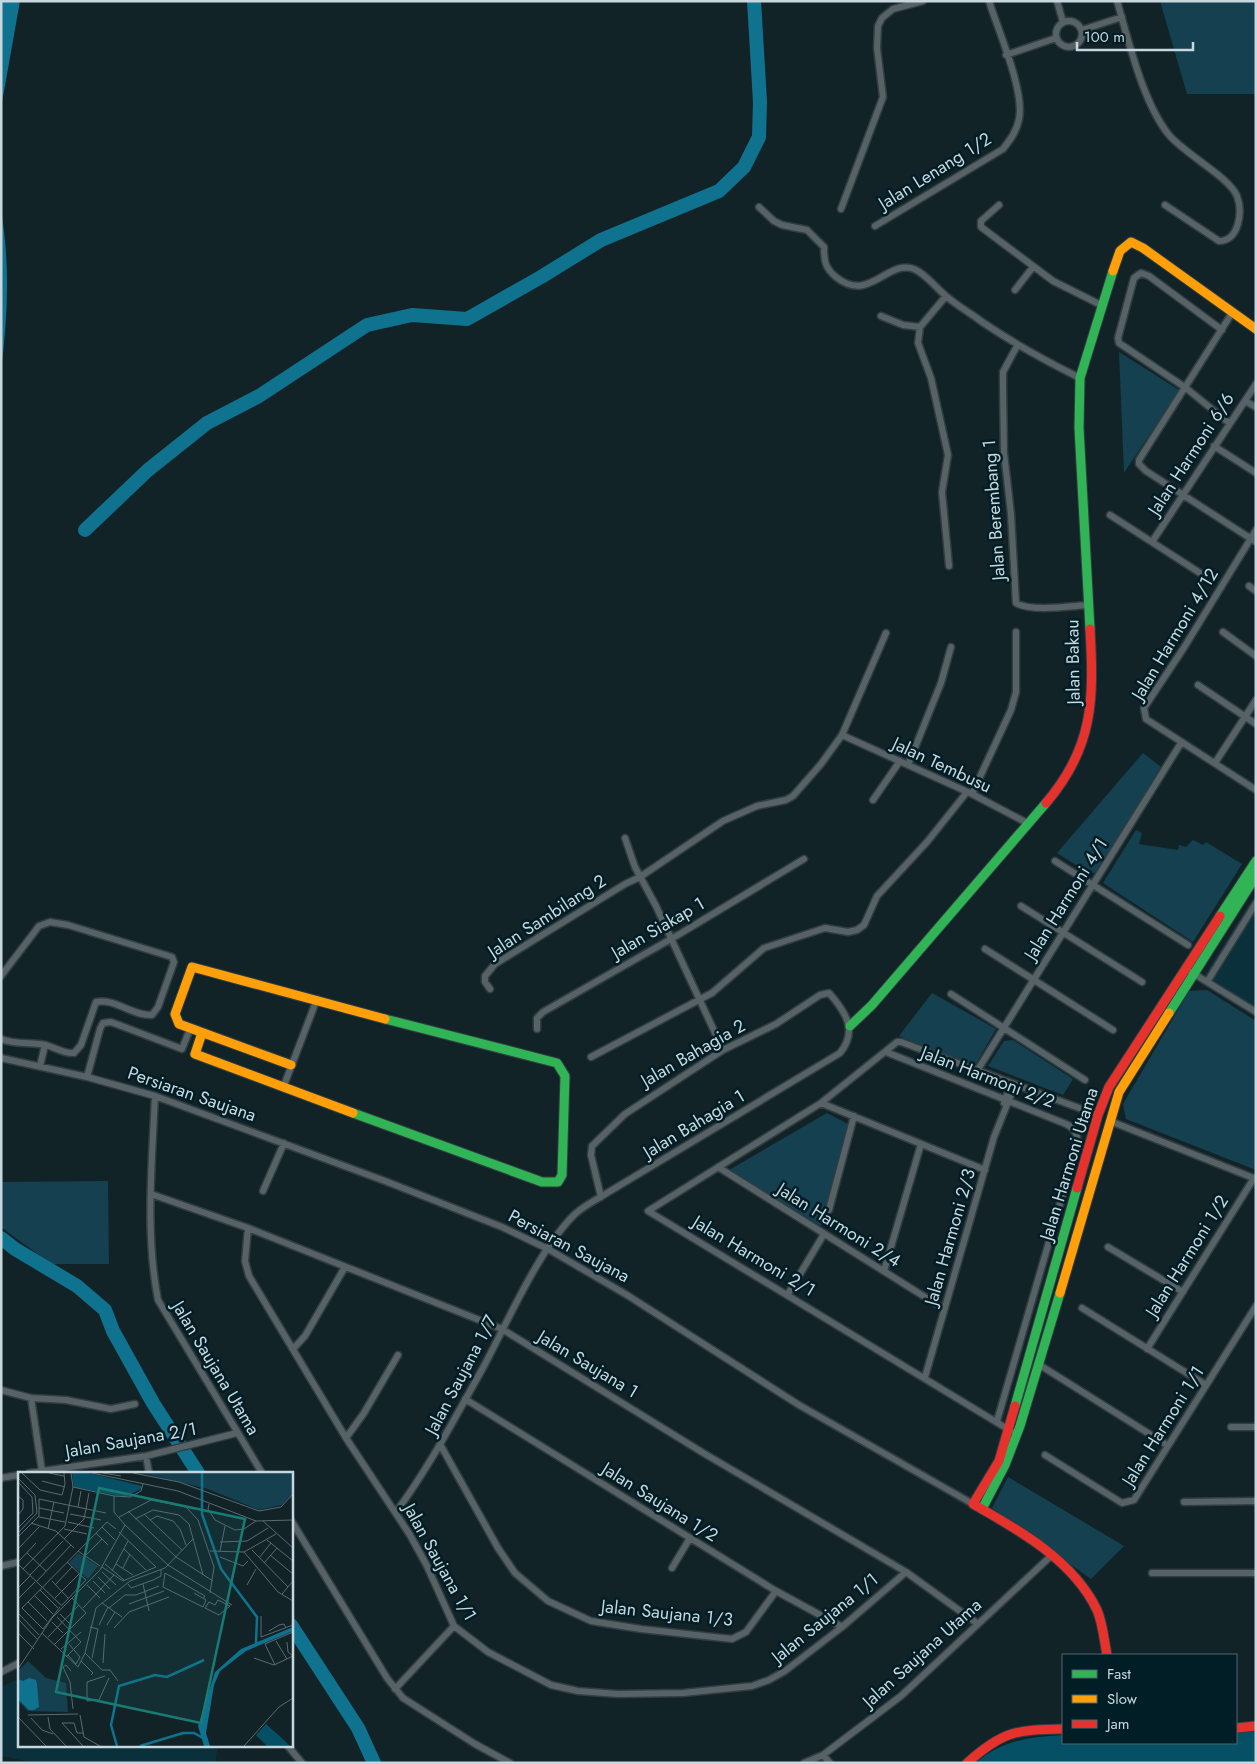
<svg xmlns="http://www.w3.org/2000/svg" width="1257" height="1764" font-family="Jost,sans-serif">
	<rect width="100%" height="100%" fill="#122328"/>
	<path fill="#0a303b" d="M1256,893v124l-56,-34z
		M19,1679v66h199l-3,18h-179l-35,-7v-69z"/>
	<path fill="#15404f" d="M1160,1h96v93h-69z
		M1119,352l60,38 -55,83z
		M1143,753l18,14 -64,105 -7,2 -33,-21z
		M1136,830l6,3 -3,11 39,6 1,-5 7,2 7,-7 10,5 3,-3 36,22 -49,78 -90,-59z
		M1207,990l49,31v149l-130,-51 -3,-15 66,-113z
		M932,993l64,36 -22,38 -75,-31z
		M1013,1040l60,39 -10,16 -75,-29 16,-25z
		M827,1113l21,11 -27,102 -92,-56z
		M108,1181l1,83h-58l-50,-37v-45z
		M1008,1477l116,69 -33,33 -99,-71z"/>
	<path fill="#065065" d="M1236,1732h20v31h-280c26,-23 54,-26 87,-28v8h173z"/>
	<path fill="#0f738f" d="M1,1h19l-19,107z
		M1,210c9,53 7,106 0,160z"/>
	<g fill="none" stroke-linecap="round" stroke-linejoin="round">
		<path stroke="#0f738f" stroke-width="14" d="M85,530l63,-60 59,-47 52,-27 108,-71 45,-10 55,4 74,-42 60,-37 118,-49 25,-24 15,-30 1,-35 -6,-101
			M1,1238l14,11 62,37 28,24 8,21 40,72 45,70
			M291,1625l67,103 16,35"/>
		<g stroke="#313d41" stroke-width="9">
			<path id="street" d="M1057,1l6,21
				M1117,1c12,41 26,102 52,134 16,19 60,42 68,61 6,16 2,45 -18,45l-54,-36
				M1056 34a13 13 0 1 1 26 0a13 13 0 1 1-26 0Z
				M1082,30l40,-13
				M1006,55l50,-17
				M999,205l-18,16v6l72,54 48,24
				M759,207l15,14 8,4 25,5 17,17c0,14 1,21 12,30 33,27 51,-18 78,-8 12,5 22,19 32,27 8,7 16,12 25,18 34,25 71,45 109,64
				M841,209l42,-112 -6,-49 1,-22 4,-8 11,-9 30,-8
				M875,226l128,-77c7,-9 14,-18 16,-30 6,-28 -21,-89 -30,-118
				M1015,290l18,-23
				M946,296l-26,31 -2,16 13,35 17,77 -6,37 7,74
				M1232,313l-93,147v4l7,7 110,71
				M881,316l22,9 17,2
				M1222,330l-73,-54 -8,-3 -7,5 -16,60 1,5 67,45 43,35
				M1017,346l-14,26v16l1,65 7,61 5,89c15,9 55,3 72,2
				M1245,401l11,6
				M1214,446l42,27
				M1110,515l90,58
				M1256,530l-71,116 -41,62 2,11 110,71
				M1152,542l104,-158
				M1249,586l7,5
				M1223,632l33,24
				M1198,685l58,39
				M842,735l130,59 57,30
				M1215,763l41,-63
				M908,765l33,-82 10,-36
				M972,794l39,-84 5,-18v-60
				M873,800l27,-39
				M625,838l10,29 21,39 67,144
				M1055,861l133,84
				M1021,906l121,76
				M985,949l128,81
				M1191,972l65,40
				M1,976l38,-50 11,-4 18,3 104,32 2,5 -16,45 -6,8c-20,1 -37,-17 -56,-13l-15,43 -7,8c-10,1 -18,-5 -28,-8 -15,-3 -30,0 -45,-6
				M1207,982l49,-79
				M490,989l-5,-7v-6l10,-12 130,-80 15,-7 83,-56 34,-15 29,-6 7,-4 28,-32 21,-29 44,-102
				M951,994l134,86
				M537,1029v-11l6,-6 135,-77 126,-76
				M886,1052l180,72c8,4 11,9 12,18l-81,279
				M591,1057l121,-64 52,-45 61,-20 23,4 9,-2 7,-5 13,-29 50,-54 40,-50
				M1,1058l86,19 68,19 230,85 117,46 46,22 79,46 172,110 174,99
				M40,1066l5,-21
				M977,1071l204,-328
				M87,1077l13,-48 3,-6 8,-1 71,27 8,-20
				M283,1088l34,-89
				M155,1096c-3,67 -10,137 3,204l104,173
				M821,1103l164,67
				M1004,1103l7,-19
				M1110,1121l146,58
				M718,1167l226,142
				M263,1191l21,-48
				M151,1194l97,34 254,101 203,125 201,118 72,52
				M829,1210l25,-94
				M248,1228l-3,33 4,15 97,162 64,97 17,31 27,60 34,26 63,33 27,6 40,3 65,-1 69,-7 17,-6 16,-9 57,-44 64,-55
				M1108,1247l75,45
				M884,1271l37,-127
				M788,1294l36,-60
				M1082,1308l124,77
				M294,1348l11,-12 40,-69
				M1147,1349l107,-171
				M1038,1364l129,81
				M925,1377l69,-240 21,-52
				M1,1390l30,8 35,2 45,9 24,-5
				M31,1398l11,73
				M465,1399l311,192 66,36
				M1231,1427h25
				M1011,1431l-363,-220 173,-108 76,-61h4l197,73
				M346,1438l18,-25 34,-58
				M441,1446l57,102 17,25 33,28 43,20 50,8 91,10 14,-7 30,-41
				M1045,1455l77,48 12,-3 122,-194
				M146,1456l3,17
				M29,1473l117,-17 91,-23
				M1,1478l18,-3
				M1184,1502l72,-1
				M396,1512c34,-46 60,-96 88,-146 24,-45 55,-117 91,-152 10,-9 21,-14 32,-21l233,-140c18,-22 6,-41 -11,-60l-9,2 -44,29 -53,26 -98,64 -33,32 -1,9 10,42
				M291,1520l96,158 16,20 72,46 35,19
				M1,1566l18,-4
				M672,1568l18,-30
				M1152,1573h104
				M1,1672l18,-9
				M395,1689l59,-63
				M287,1745l15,18
				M823,1755l7,8
				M804,1763l19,-8 78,-59 151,-141"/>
		</g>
		<g stroke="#313d41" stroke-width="11">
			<path id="fast" d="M1090,629l-11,-201 1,-50 33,-107
				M1220,916l36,-55
				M1169,1013l87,-137
				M850,1026l22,-21 174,-202
				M353,1113l189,69h16l4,-7 3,-99 -8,-13 -172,-44
				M1015,1406l62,-218
				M982,1509l23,-44 15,-39 40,-133"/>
		</g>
		<g stroke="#313d41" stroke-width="11">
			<path id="slow" d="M1113,271l7,-20 11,-9 12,6 113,81
				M202,1033l-7,21 158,59
				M291,1065l-112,-41 -4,-10 17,-47 193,52
				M1060,1293l59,-201 50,-79"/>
		</g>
		<g stroke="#313d41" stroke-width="11">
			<path id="jam" d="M1046,803c48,-56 48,-104 44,-174
				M1077,1188l21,-73 11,-28 111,-171
				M1015,1406l-16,55 -26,43c46,26 100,56 124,106 6,14 7,30 10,45
				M1236,1728l20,-2
				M967,1763c36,-32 48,-33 96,-34"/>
		</g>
		<use href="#street" stroke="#566266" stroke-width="6"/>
		<use href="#fast" stroke="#30b455" stroke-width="9"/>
		<use href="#slow" stroke="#ff9f0a" stroke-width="9"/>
		<use href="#jam" stroke="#e5322d" stroke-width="9"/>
	</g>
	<g text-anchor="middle" stroke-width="5" stroke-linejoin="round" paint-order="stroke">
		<g font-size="18" fill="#c7d7dd" stroke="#011d26">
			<text transform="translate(935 171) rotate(-32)" y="6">Jalan Lenang 1/2</text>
			<text transform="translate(1191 454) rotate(-57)" y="6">Jalan Harmoni 6/6</text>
			<text transform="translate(994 510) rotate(-94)" y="6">Jalan Berembang 1</text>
			<text transform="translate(1175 634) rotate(-59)" y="6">Jalan Harmoni 4/12</text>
			<text transform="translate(1073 662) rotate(-91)" y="6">Jalan Bakau</text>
			<text transform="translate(942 765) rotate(25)" y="6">Jalan Tembusu</text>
			<text transform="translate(1066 899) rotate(-58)" y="6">Jalan Harmoni 4/1</text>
			<text transform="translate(547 916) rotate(-33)" y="6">Jalan Sambilang 2</text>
			<text transform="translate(658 928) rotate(-30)" y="6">Jalan Siakap 1</text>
			<text transform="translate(693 1053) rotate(-30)" y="6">Jalan Bahagia 2</text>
			<text transform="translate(988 1077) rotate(21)" y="6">Jalan Harmoni 2/2</text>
			<text transform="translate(192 1094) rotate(19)" y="6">Persiaran Saujana</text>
			<text transform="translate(694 1124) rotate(-31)" y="6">Jalan Bahagia 1</text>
			<text transform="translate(1069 1164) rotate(-73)" y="6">Jalan Harmoni Utama</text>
			<text transform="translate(839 1225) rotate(32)" y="6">Jalan Harmoni 2/4</text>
			<text transform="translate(950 1237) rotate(-74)" y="6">Jalan Harmoni 2/3</text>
			<text transform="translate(569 1246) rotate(28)" y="6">Persiaran Saujana</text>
			<text transform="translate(754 1256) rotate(31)" y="6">Jalan Harmoni 2/1</text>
			<text transform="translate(1187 1256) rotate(-58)" y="6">Jalan Harmoni 1/2</text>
			<text transform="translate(588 1364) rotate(31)" y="6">Jalan Saujana 1</text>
			<text transform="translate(216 1368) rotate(59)" y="6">Jalan Saujana Utama</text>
			<text transform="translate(461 1375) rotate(-62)" y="6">Jalan Saujana 1/7</text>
			<text transform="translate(1163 1426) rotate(-58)" y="6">Jalan Harmoni 1/1</text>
			<text transform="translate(131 1440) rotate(-10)" y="6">Jalan Saujana 2/1</text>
			<text transform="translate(660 1502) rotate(32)" y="6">Jalan Saujana 1/2</text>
			<text transform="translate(440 1562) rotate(61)" y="6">Jalan Saujana 1/1</text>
			<text transform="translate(667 1613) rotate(6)" y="6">Jalan Saujana 1/3</text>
			<text transform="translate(825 1618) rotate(-39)" y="6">Jalan Saujana 1/1</text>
			<text transform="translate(922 1653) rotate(-42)" y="6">Jalan Saujana Utama</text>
		</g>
	</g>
	<g transform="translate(18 1472)">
		<rect width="275" height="275" fill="#122328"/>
		<path d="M123,1h152v20l-11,12 -23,5 -51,-21zM60,81l20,13 -10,13 -19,-16zM10,189l18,17 20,5 2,29 -40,-1 -10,-10v-30z" fill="#15404f"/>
		<path d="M54,1h17l53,13 -1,3 -16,8 -51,-10zM248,252l19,17 5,5h-23l-11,-11z" fill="#065065"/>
		<path d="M275,155v4l-47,20 -26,20 -6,14 -8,48 4,13h-6l-6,-20 17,-54 26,-23zM11,206l7,2 1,4 2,23 -5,3h-5l-11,-11v-20l5,2z" fill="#0f738f"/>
		<path fill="none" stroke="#0f738f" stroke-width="2.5" d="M184,1v41l19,55 36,48 -1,26M99,274l-6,-21 8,-39 36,-11 12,2 37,-17M122,274l43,-13h11l9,5"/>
		<path fill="none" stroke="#5a6b70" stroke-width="1" d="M4,1l18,17 22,5 3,-11 -1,-11M31,1l15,3M74,1l86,18 78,30 37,-1M85,1l18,3M115,1l46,9 80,29 22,-4 12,-13M0,6l17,17 2,18 -19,20M24,9l23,6M0,10l14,15 1,16 -15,15M55,15l41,9M0,24l5,4v9l-5,6M191,32l-1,5 7,11 20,10 9,-1 12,-8M60,35l3,-16M21,36l25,5M76,38l4,-16M110,39l48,46 37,24M52,42l31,6M126,42l38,36M21,45l26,5M101,45l32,-17 35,7 12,13 16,47 -4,26M117,47l18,-9 26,5 10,9 14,51M132,48l7,-4 16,5 7,8 6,16M245,49l30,27M50,50l26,6M13,51l25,8 18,17M107,53l43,40 64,40M84,55l13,13M30,57l6,-27M46,57l23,5M78,61l12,12M0,65l21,-21v-17l67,14M46,67l20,-20 5,-26M249,68l26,21M202,70l27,-1 21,-13M0,77l21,-22M106,77l22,21M234,78l36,37M60,79l22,15M192,79l34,1 32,-18M202,79l5,-25M226,80l34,40 15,9M9,81l19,18M252,83l23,19M67,84l17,-17M202,85l23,9 5,-5M241,86l12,-15M0,90l18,-19M49,90l19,18M246,91l13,-15M0,92l44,42M87,92l19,16M98,92l17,11M84,95l21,14 33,-14 -37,-35M105,96l7,-14M5,97l42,-43 8,-39 -2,-14M94,99l16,-30M84,100l14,13M12,103l33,-34M80,105l12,12M34,109l16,17M75,109l12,12M18,110l35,-37M110,112l3,4 22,-8 8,-4v-6M125,112l6,27M37,113l17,-18M69,113l13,13M229,113l9,-16M0,116l12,-12M22,118l18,18M176,121l12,7 -3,7 -40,-20 2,-14 40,23 -2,3M264,122l11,-13M17,124l18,18M37,126l24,-24M0,127l17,-17M200,128l12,6 -11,9 -14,-7 4,-6 6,3zM10,130l19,19M84,131l20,14M111,132l35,-13M43,134l25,-26M42,135l-17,22 -21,-21 85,-86 9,7M65,136l31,-33M91,136l16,-13h11l23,-9M0,141l21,22M42,142l11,11M243,144v21l32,-12M39,145l24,25 -15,15M0,147l19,20M34,150l11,11M81,153l9,-18M89,153l8,-13M72,155l8,2 -6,29M96,156l15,-16 40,-15M251,159l10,-6 5,-1 2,4M0,161l16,16M24,161l36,34 7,-14 11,-45 34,-27 35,-13 28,-29M30,165l31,-32M258,169l11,18M269,170l1,10 5,4M36,173l32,-32 -14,-15M43,177l20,-17M67,181l17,17h8l8,11M50,183l8,9 4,-7 -11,-13M236,186l20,7 19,-9M63,189l12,12 -2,2M85,191l2,-29M257,193l-10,-21 28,-12M0,197l34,-51 48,-48 25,-45 -11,-13v-16l16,1 11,-6 2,-7M53,199l-5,-6 -3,2 7,15 3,27M87,204l-18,6v19l12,-1 10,-22M10,243l50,-1M62,243l4,22 16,9M0,245l28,29M30,245l2,12 16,17M13,246l11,12 11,4M65,274l-21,-23h12l3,10h6M226,274l35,-39 14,-9"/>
		<path fill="#187b74" fill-opacity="0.15" stroke="#187b74" stroke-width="2.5" d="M81,16l146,31 -44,204 -145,-31z"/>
		<rect width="275" height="275" fill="none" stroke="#c7d7dd" stroke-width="2.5"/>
	</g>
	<rect width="1257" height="1764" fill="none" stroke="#c7d7dd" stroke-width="5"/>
	<rect x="1062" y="1654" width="175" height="90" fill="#011d26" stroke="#50676f"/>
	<rect x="1072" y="1670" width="25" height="8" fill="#30b455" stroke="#50676f"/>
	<text x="1107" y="1679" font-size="15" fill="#c7d7dd">Fast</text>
	<rect x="1072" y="1695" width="25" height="8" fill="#ff9f0a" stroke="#50676f"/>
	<text x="1107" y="1704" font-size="15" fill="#c7d7dd">Slow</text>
	<rect x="1072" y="1720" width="25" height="8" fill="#e5322d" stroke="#50676f"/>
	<text x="1107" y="1729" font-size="15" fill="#c7d7dd">Jam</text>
	<path d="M1077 42v8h116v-8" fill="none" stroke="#c7d7dd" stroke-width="2.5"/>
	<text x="1084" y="42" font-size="15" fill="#c7d7dd" stroke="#011d26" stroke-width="4" paint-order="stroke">100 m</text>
</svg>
